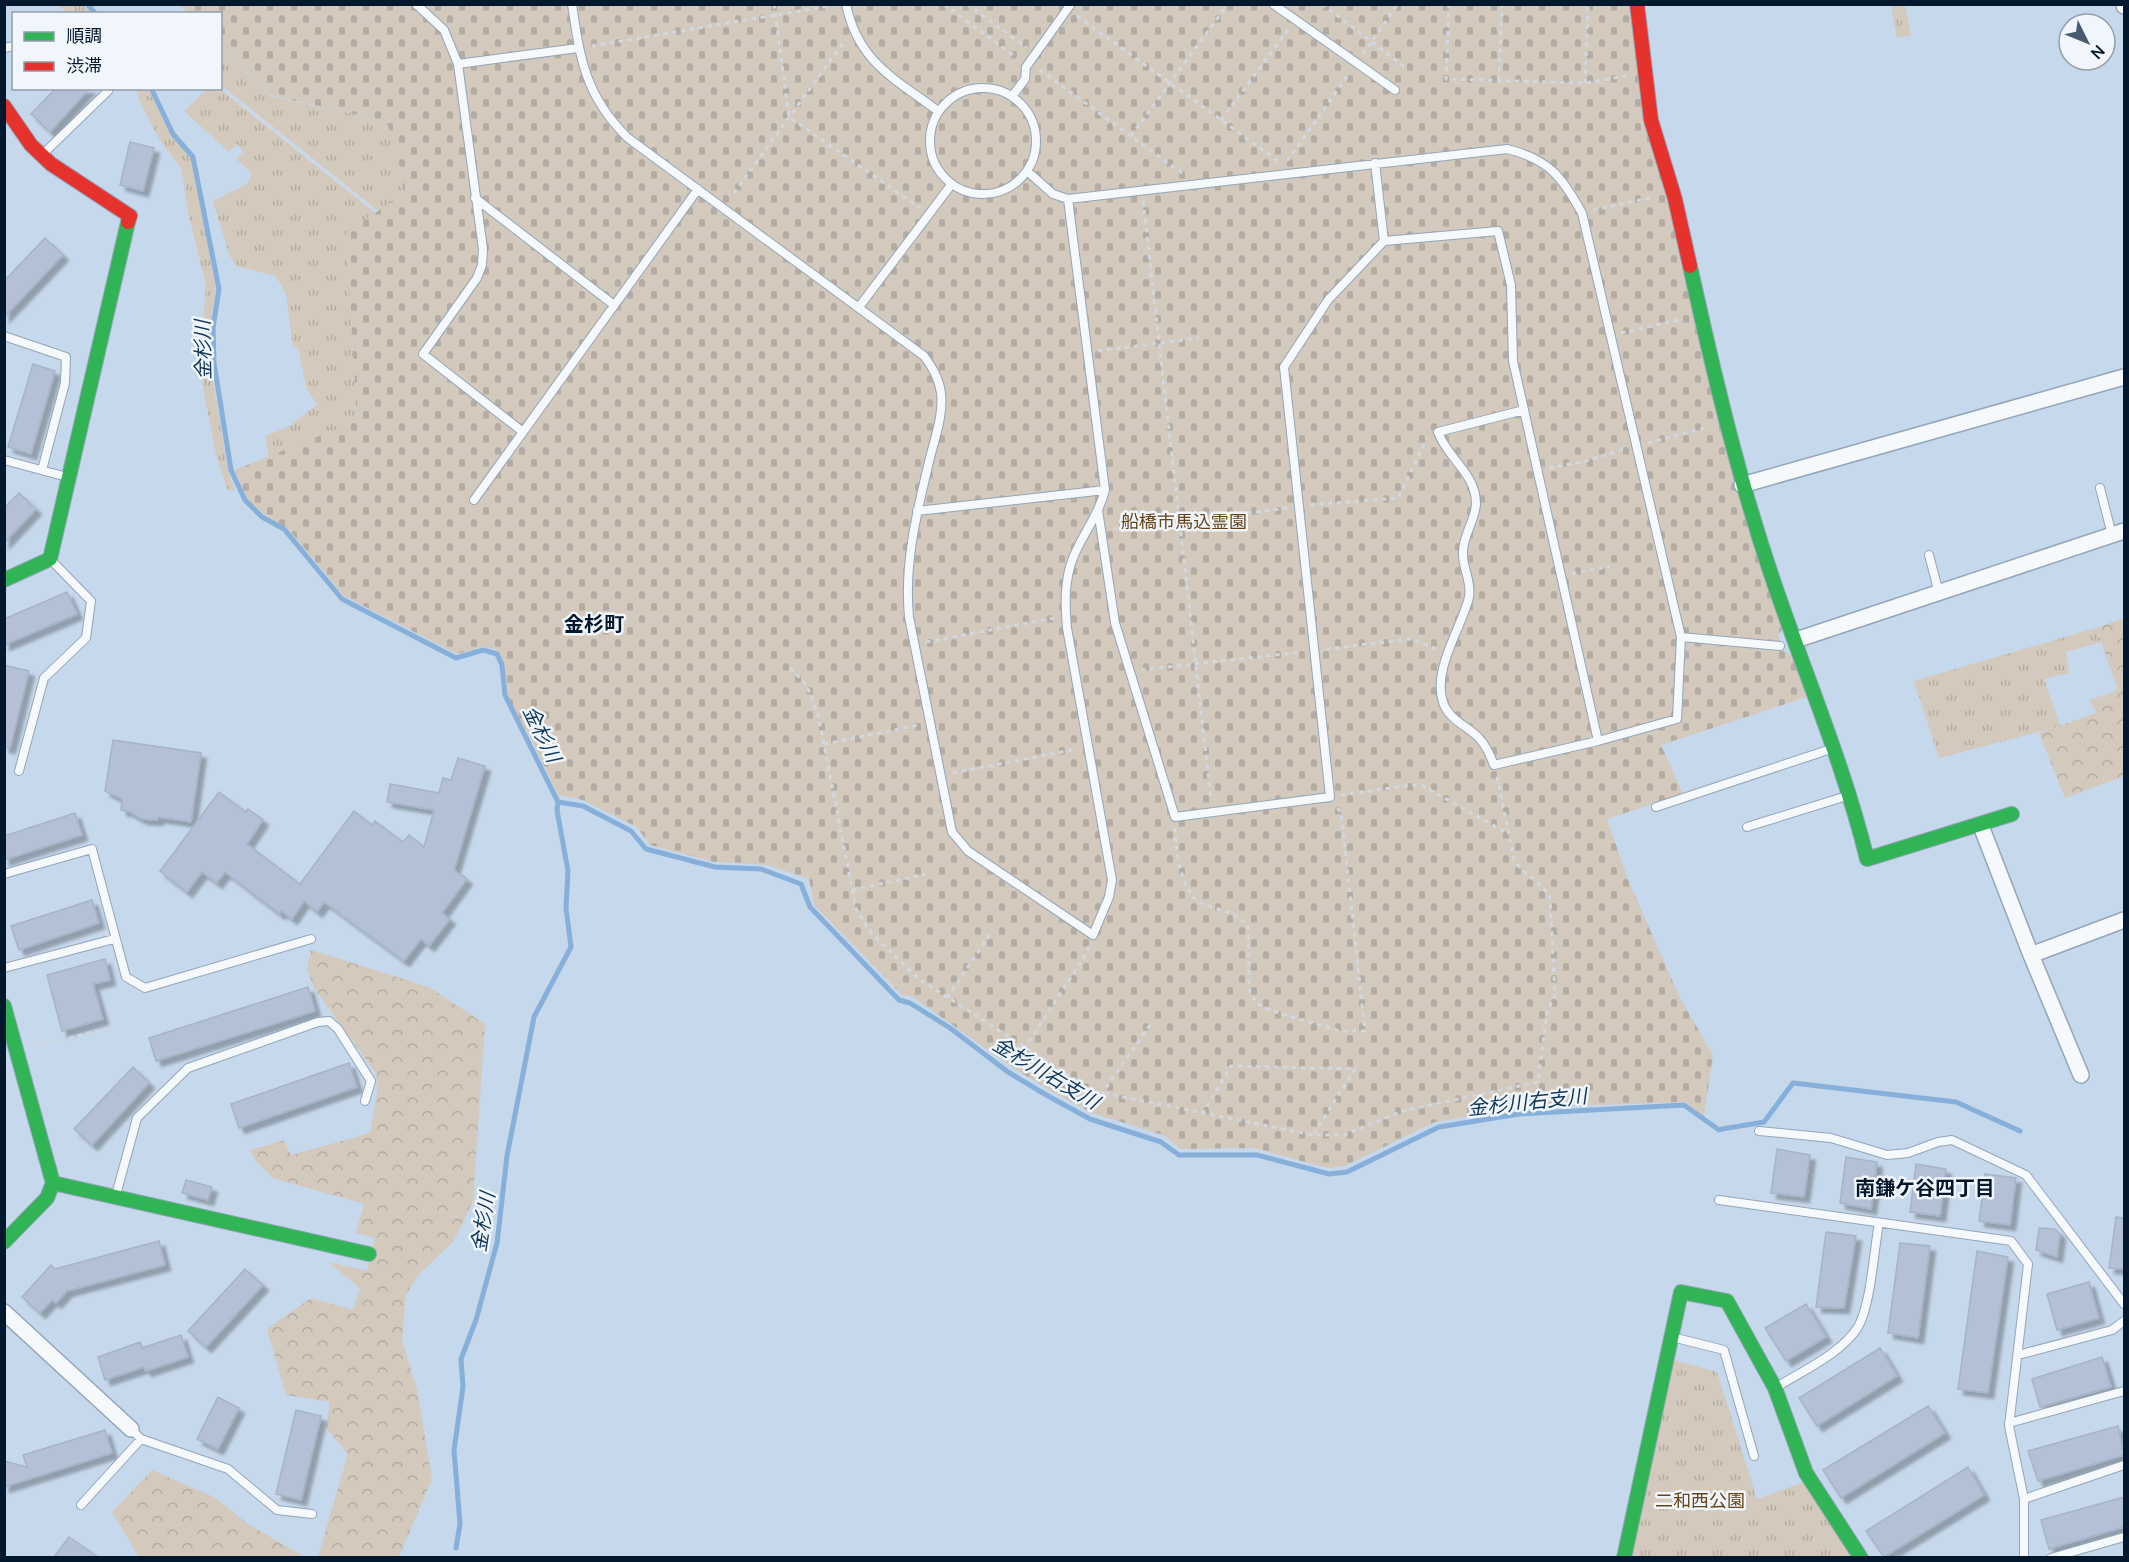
<svg xmlns="http://www.w3.org/2000/svg" width="2129" height="1562" font-family="Manrope,'Noto Sans JP',sans-serif">
	<defs>
		<pattern id="grass-tufts" width="24" height="20" patternUnits="userSpaceOnUse" patternTransform="scale(1.5)"><rect width="24" height="20" fill="#d3c9bc"/><path d="M3 7l-1-3M5 7V3M7 7l1-3M15 17l-1-3M17 17v-4M19 17l1-3" fill="none" stroke="#b4aca2"/></pattern>
		<pattern id="forest-crowns" width="20" height="18" patternUnits="userSpaceOnUse" patternTransform="scale(1.5)"><rect width="20" height="18" fill="#d3c9bc"/><path d="M2 6a3 3 0 1 1 6 0M12 15a3 3 0 1 1 6 0" fill="none" stroke="#b4aca2"/></pattern>
		<pattern id="cemetery-stones" width="16" height="16" patternUnits="userSpaceOnUse" patternTransform="scale(1.5)"><rect width="16" height="16" fill="#d3c9bc"/><path d="M2 7V4a2 2 0 0 1 4 0v3zM10 15v-3a2 2 0 0 1 4 0v3z" fill="#b4aca2"/></pattern>
		<filter id="shadow"><feDropShadow dx="5.5" dy="5.5" stdDeviation="1.5" flood-color="#0004"/></filter>
	</defs>
	<rect width="100%" height="100%" fill="#c6d8eb"/>
	<path fill="url(#grass-tufts)" d="M56,5h26l11,8h-23z
		M1891,5h14l6,30 -14,3z
		M220,47l50,49 115,25 10,19 9,54 -26,17 -157,-126z
		M137,89h11l23,46 21,25 24,129 -6,38v35l18,109 7,20 -8,-2 -11,-35 -13,-66 -2,-32 5,-71 -18,-72 -6,-43 -24,-33 -18,-35z
		M207,89h13l155,124 -29,20 11,188 -88,36 -4,-21 23,-9 29,-22 -11,-18 -8,-40 -5,1 -7,-54 -10,-18 -40,-10 -7,-12 -16,-53 34,-17 5,-11 -16,-14 7,-7 -6,-8 -8,8 -45,-41z
		M2096,628l5,14 -35,10 3,21 -25,6 16,47 -121,32 -25,-77z
		M1673,1360l44,12 40,127 47,-17 50,76h-223z"/>
	<path fill="url(#forest-crowns)" d="M2124,618v158l-59,22 -26,-65 57,-20 -6,-13 28,-10 -22,-62z
		M311,950l118,37 56,37 -12,177 -20,41 -36,34 -11,19 -4,45 15,49 15,90 -33,78h-81l30,-103 -22,-26 4,-26 -44,-7 -19,-66 44,-31 42,12 7,-22 -32,-26 39,9 8,-33 -19,-5 8,-29 -91,-26 -17,-17 -6,-11 34,-10 7,15 79,-22 7,-39 -1,-21 -62,-85 -7,-20z
		M152,1470l62,27 34,27 57,33h-166l-27,-45z"/>
	<path fill="url(#cemetery-stones)" d="M180,5h1451l152,622 -5,9 6,15 13,9 13,36 -149,49 22,49 -76,25 22,63 51,116 33,57 -9,61 -19,-14 -166,6 -84,14 -90,44 -18,2 -73,-20 -73,1 -18,-14 -71,-22 -41,-22 -39,-24 -99,-70 -11,-2 -88,-90 -5,-26 -41,-14 -54,-3 -64,-17 -13,-18 -54,-27 -25,-5 -30,-63 -10,-10 -10,-27 -3,-30 -9,-16 -14,-2 -25,7 -113,-58 -54,-65 -26,-17 -17,-15 -12,-29 122,-49 -11,-188 58,-40 -9,-53 -10,-19 -115,-26 -49,-48 -1,-33 -31,-1z"/>
	<g fill="none" stroke-linecap="round" stroke-linejoin="round">
		<path stroke="#86afd9" stroke-width="5" d="M87,4l9,10
			M151,88l22,46 20,23 26,132 -6,39 1,35 17,107 14,30 17,17 22,12 58,70 114,59 27,-8 14,4 5,11 3,30 53,107 -1,8 11,61 -2,37 5,39 -37,70 -27,139 -10,87 -21,77 -15,39 2,28 -9,63 6,74 -4,24
			M558,802l25,4 48,25 15,18 69,18 46,2 40,15 9,23 89,93 11,3 40,25 58,44 40,24 42,23 71,23 18,13h78l72,19 18,-2 92,-45 80,-13 165,-9 35,25 3,-1 42,-7 29,-39 163,19 64,29"/>
	</g>
	<path fill="#b4c0d5" stroke="#a7b3c7" stroke-width="1.5" filter="url(#shadow)" d="M56,88h34l-40,44 -19,-18z
		M130,142l24,6 -11,43 -23,-6z
		M45,238l18,17 -59,62v-36z
		M33,364l22,7 -24,83 -23,-7z
		M19,493l17,16 -32,34v-35z
		M67,592l10,22 -73,31v-26z
		M4,665l25,6 -19,77 -6,-1z
		M113,740l88,13 -10,69 -33,-5v3l-16,-1 -14,-8 -7,-1 1,-11 -17,-8z
		M458,758l27,8 -31,104 13,9 -25,34 8,6 -21,27 -8,-7 -17,22 -80,-59 -7,10 -13,-11 -12,18 -11,-8 -1,3 -55,-42 -8,11 -15,-11 -15,20 -27,-21 59,-79 27,20 2,-3 15,11 -16,24 53,40 54,-73 18,14 3,-4 28,21 6,-7 15,12 10,-37 -47,-8 3,-18 49,9 4,-15 8,2z
		M75,813l7,22 -78,25v-24z
		M92,900l7,23 -80,27 -8,-24z
		M105,959l5,21 -17,4 10,35 -41,12 -15,-56z
		M308,987l7,24 -159,50 -7,-23z
		M349,1063l8,24 -118,41 -8,-24z
		M133,1067l16,16 -57,62 -18,-16z
		M1777,1149l33,6 -6,42 -33,-4z
		M1846,1157l31,5 -6,47 -31,-6z
		M1916,1164l30,5 -6,47 -30,-4z
		M1985,1174l31,4 -6,47 -31,-4z
		M186,1180l26,7 -4,13 -26,-7z
		M2116,1217l8,1v51l-15,-1z
		M2039,1228l16,1 5,5 -3,23 -21,-7z
		M1826,1232l30,4 -12,72 -28,-1z
		M159,1241l6,24 -98,26 -11,12 -4,-3 -12,13 -18,-16 29,-32 4,4z
		M1900,1243l30,3 -12,92 -30,-5z
		M1977,1251l31,6 -20,136 -30,-4z
		M245,1269l18,16 -57,62 -18,-16z
		M2089,1282l10,36 -42,12 -10,-36z
		M1806,1304l20,33 -40,24 -21,-33z
		M181,1335l7,22 -42,14 -2,-4 -39,13 -7,-23 42,-15 2,6z
		M1880,1348l17,28 -80,50 -18,-28z
		M2102,1357l9,30 -71,20 -8,-28z
		M218,1397l21,11 -21,41 -21,-10z
		M1928,1406l17,27 -104,65 -18,-28z
		M296,1410l25,6 -20,84 -25,-6z
		M2118,1426l6,29 -86,26 -10,-30z
		M105,1430l7,23 -108,34v-26l23,6 -4,-12z
		M1968,1467l16,28 -100,62 -18,-26z
		M2124,1497v30l-75,22 -8,-29z
		M69,1537l29,20h-44z"/>
	<g fill="none" stroke-linecap="round" stroke-linejoin="round">
		<g stroke="#93a5b8" stroke-width="10">
			<path id="lane" d="M416,4l28,26 14,34 120,-16
				M572,4c8,56 14,93 56,134l296,218c8,11 15,22 17,37 3,23 -8,50 -13,73 -12,50 -24,99 -19,151l43,215 16,19 125,84 16,-38 3,-17 -45,-252c-2,-23 -3,-47 6,-70 9,-23 26,-43 32,-68l-37,-291
				M846,4c12,58 48,74 92,107
				M1273,4l122,86
				M4,48l10,-2
				M458,64l25,185 -1,16 -5,13 -54,76 100,78
				M930 141a53 53 0 1 1 106 0a53 53 0 1 1-106 0Z
				M1013,95l12,-16 1,-12 45,-63
				M42,155l66,-64
				M1375,163l9,78
				M1027,171l26,23 15,5 439,-50c42,10 55,28 75,64l99,424 -4,82 -79,22 -104,24c-4,-10 -8,-20 -16,-28 -11,-11 -30,-18 -35,-35 -11,-32 19,-75 26,-105 3,-16 -7,-29 -6,-45 0,-17 12,-31 13,-48 0,-31 -29,-46 -38,-72l86,-22
				M475,198l139,107
				M859,307l92,-122
				M4,336l62,21 -1,26 -23,87
				M4,460l63,17
				M2100,488l12,47
				M474,500l224,-311
				M1098,510l17,113 60,194 155,-20 -46,-430 44,-67 56,-59 114,-10 13,54 2,76 85,380
				M917,511l188,-21
				M1929,555l10,38
				M1681,637l99,9
				M19,771l25,-93 42,-40 5,-37 -41,-42
				M1656,807l178,-59
				M1747,827l103,-32
				M4,874l88,-25 34,128 19,11 166,-49
				M4,968l110,-29
				M1759,1131l72,7 56,17 21,-2 30,-11 14,-2 74,35 98,129
				M116,1195l21,-77 51,-50 130,-46 11,-1 9,8 33,52 -6,20
				M1719,1200l292,41 17,23 -19,162 15,73v59
				M1672,1337l52,13 30,106
				M2018,1355l94,-25 12,-9
				M1777,1387c25,-16 64,-33 81,-60 13,-22 16,-78 21,-104
				M2009,1423l115,-32
				M131,1429l10,10 87,30 49,41 35,4
				M2024,1499l100,-34
				M81,1505l60,-66
				M2051,1558l73,-21"/>
		</g>
		<g stroke="#93a5b8" stroke-width="18">
			<path id="street" d="M2124,4v2
				M1742,485l382,-108
				M1796,640l328,-109
				M1981,826l50,129 93,-35
				M2031,955l50,120
				M4,1312l127,117"/>
		</g>
		<g stroke="#93a5b8" stroke-width="16">
			<path id="fast" d="M1690,266c23,104 47,207 81,308 32,96 72,187 96,285l145,-45
				M4,580l46,-21 78,-337
				M4,1006l49,177 -6,15 -43,44
				M53,1183l316,71
				M1624,1558l57,-266 46,9 48,87 31,85 55,85"/>
		</g>
		<g stroke="#93a5b8" stroke-width="16">
			<path id="jam" d="M1637,4l14,116 24,79 15,67
				M4,106l27,39 20,19 79,52 -2,6"/>
		</g>
		<path stroke="#d2d8df" stroke-width="3" stroke-dasharray="4.5 4.5" stroke-linecap="butt" d="M176,4l8,10
			M774,4l15,113 131,91
			M944,4l73,54
			M967,4l59,43
			M1322,4l84,64
			M1449,4l-3,75 139,4 41,-7
			M1077,16l204,147
			M592,46l242,-41
			M1363,54l35,-50
			M1040,70l143,104
			M1499,80l3,-76
			M1585,83l3,-79
			M220,87l155,123
			M1221,120l67,-90
			M1131,136l97,-132
			M1287,161l62,-87
			M734,193l112,-154
			M2104,194l20,-6
			M1143,201l68,598
			M1593,210l57,-12
			M1621,333l61,-14
			M1098,351l101,-13
			M1648,443l57,-15
			M1549,468l37,-7 38,-12
			M1310,505l88,-7 29,-60
			M1113,529l175,-21
			M1572,574l38,-8
			M926,642l128,-24
			M1326,649l85,-10 26,10
			M790,668l16,16 12,30 38,195 14,23 49,47 174,112 220,44h31l58,-24 136,-29 9,-69 8,-18 -5,-97c-9,-17 -26,-23 -36,-38l-17,-84
			M1141,670l160,-18
			M824,744l95,-19
			M953,773l124,-24
			M1341,795l72,-10 10,1 84,47
			M1175,828c0,18 6,64 24,74 19,10 32,6 49,24l1,64 7,13 13,7 71,21h25l-24,-218 -5,-7
			M852,890l74,-16
			M947,998l46,-68
			M34,1047l83,-21 14,-31
			M1024,1049l61,-93 4,-10
			M1101,1095l49,-70
			M1202,1114l29,-48 124,3 -42,66"/>
		<use href="#lane" stroke="#f6f9fc" stroke-width="8"/>
		<use href="#street" stroke="#f6f9fc" stroke-width="15"/>
		<use href="#fast" stroke="#30b455" stroke-width="14"/>
		<use href="#jam" stroke="#e5322d" stroke-width="14"/>
	</g>
	<g text-anchor="middle" stroke-width="5" stroke-linejoin="round" paint-order="stroke">
		<g font-size="18" fill="#664418" stroke="#f0f6fb">
			<text x="1184" y="528">船橋市馬込霊園</text>
			<text x="1700" y="1507">二和西公園</text>
		</g>
		<g font-size="20" font-style="italic" fill="#0e3457" stroke="#f0f6fb">
			<text transform="translate(203 350) rotate(-91)" y="7">金杉川</text>
			<text transform="translate(542 734) rotate(64)" y="7">金杉川</text>
			<text transform="translate(1046 1073) rotate(31)" y="7">金杉川右支川</text>
			<text transform="translate(1527 1102) rotate(-6)" y="7">金杉川右支川</text>
			<text transform="translate(483 1222) rotate(-81)" y="7">金杉川</text>
		</g>
		<g font-size="20" font-weight="bold" fill="#04182d" stroke="#f0f6fb">
			<text x="594" y="631">金杉町</text>
			<text x="1925" y="1195">南鎌ケ谷四丁目</text>
		</g>
	</g>
	<rect width="2129" height="1562" fill="none" stroke="#04182d" stroke-width="12"/>
	<rect x="12" y="12" width="210" height="78" fill="#f0f6fb" stroke="#929da9" stroke-width="1.5"/>
	<rect x="24" y="32" width="30" height="9" fill="#30b455" stroke="#929da9" stroke-width="1.5"/>
	<text x="66" y="42" font-size="18" fill="#04182d">順調</text>
	<rect x="24" y="62" width="30" height="9" fill="#e5322d" stroke="#929da9" stroke-width="1.5"/>
	<text x="66" y="72" font-size="18" fill="#04182d">渋滞</text>
	<g transform="translate(2087 42) rotate(133)"><circle r="28" fill="#f0f6fb" stroke="#929da9" stroke-width="1.5"/>
	<path d="M0-4.5L10 22L0 15L-10 22Z" fill="#485b70"/>
	<text y="-9" font-size="16" font-weight="bold" text-anchor="middle" fill="#04182d">N</text>
	</g>
</svg>
